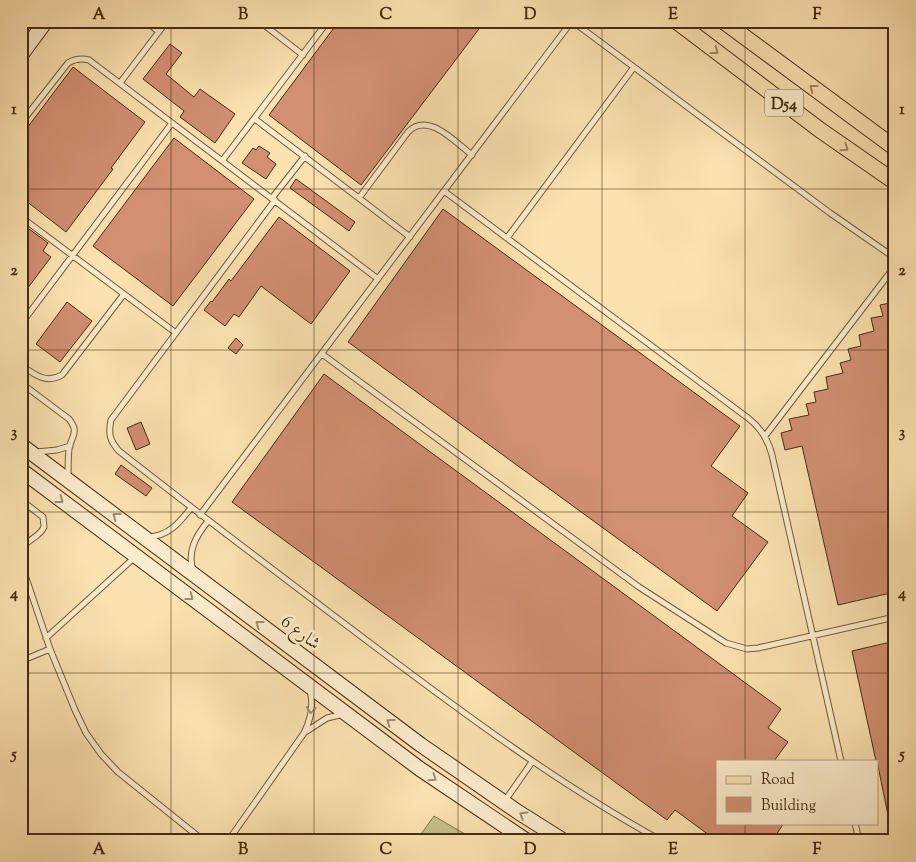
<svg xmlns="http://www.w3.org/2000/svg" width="916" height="862" font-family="'Sorts Mill Goudy',Amiri,serif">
	<rect width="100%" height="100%" fill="#fbe2b0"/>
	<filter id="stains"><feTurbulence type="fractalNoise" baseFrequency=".004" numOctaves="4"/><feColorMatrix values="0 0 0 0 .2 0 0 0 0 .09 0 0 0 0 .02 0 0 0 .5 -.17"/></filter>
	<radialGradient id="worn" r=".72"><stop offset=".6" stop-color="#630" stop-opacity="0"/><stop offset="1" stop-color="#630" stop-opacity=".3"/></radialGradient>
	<path fill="#c5c187" stroke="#86764c" d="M434,816l43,25h-61z"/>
	<path fill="#d28f72" stroke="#472b11" d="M339,21h146l-124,164 -92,-70z
		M170,44l12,9 -16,21 28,23 6,-8 35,25 -20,29 -35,-26 4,-6 -41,-32z
		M73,67l72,55 -34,46 2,1 -47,63 -45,-35v-61z
		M174,138l80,61 -81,107 -80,-60z
		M259,146l11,7 -3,4 9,7 -10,15 -24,-16 11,-15 3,2z
		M296,179l59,43 -6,9 -59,-43z
		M443,209l297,217 -29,40 37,27 -16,23 36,26 -51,69 -369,-269z
		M279,217l71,54 -39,53 -50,-38 -22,31 -5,-3 -9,12 -21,-16 7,-9 1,1 17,-23 2,2z
		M21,223l27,20 -5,8 8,6 -30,40z
		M67,302l25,19 -32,41 -24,-18z
		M895,302v290l-57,13 -36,-159 -17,4 -4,-17 11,-3 -3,-11 20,-4 -3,-11 10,-2 -2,-10 14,-3 -2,-12 17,-4 -3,-10 11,-3 -3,-11 13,-3 -2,-11 15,-4 -3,-13 12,-2 -3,-11z
		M236,338l7,7 -7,9 -8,-6z
		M324,374l457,335 -13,19 20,14 -14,19h-57v62h67l-12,18h-55l-42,-31 -8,10 -435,-318z
		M141,422l9,22 -14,6 -9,-22z
		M121,465l31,23 -6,8 -31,-22z
		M895,641v189h-4l-14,-69h-1l-24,-110z"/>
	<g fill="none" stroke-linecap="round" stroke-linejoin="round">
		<g stroke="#745939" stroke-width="7">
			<path id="lane" d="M146,21l13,11
				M259,21l44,34
				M572,21l258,192 65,45
				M120,83l47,-62
				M255,119l155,118
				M21,123l47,-60c7,-4 13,-5 21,-3l289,219
				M222,161l106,-140
				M444,191l304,227c13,10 20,21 24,37l69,306
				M272,198l33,-42
				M359,198l49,-66c20,-21 47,10 64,23
				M275,200l-164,220c-3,14 -1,21 8,31 84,66 170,131 255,195 93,70 186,139 288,195
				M21,217l155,116
				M507,238l127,-171
				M21,307l8,6
				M21,324l151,-201
				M322,354l317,233 87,56 21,6 11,-1 137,-31
				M21,365c14,10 25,19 41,10l62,-81
				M21,383l48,36c11,14 2,17 0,30 -1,10 -1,20 -1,29
				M765,436l130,-170
				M36,452l21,-2 13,-4
				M21,500l22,17 1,10c-5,11 -17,12 -23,23
				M200,515l372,-494
				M148,537c21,-1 31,-14 43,-29
				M21,563l29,86 25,61 11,23 15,21 17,18 86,69
				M193,571c-6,-20 3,-35 15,-50
				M46,638l89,-81
				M21,661l29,-12
				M307,731l20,-13 17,-4
				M504,802l28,-40
				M855,823l4,18
				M228,841l76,-108c7,-14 10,-28 6,-43"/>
		</g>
		<g stroke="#472b11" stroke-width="16">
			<path id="secondary" d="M21,55l25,-34
				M21,445l400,300 97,67 46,29
				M21,470l399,299 107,72"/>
		</g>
		<g stroke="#472b11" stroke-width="17">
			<path id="primary" d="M676,21l144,109 75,52
				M723,21l172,127"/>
		</g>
		<use href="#lane" stroke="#fceccc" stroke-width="5"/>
		<use href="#secondary" stroke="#fceccc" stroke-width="14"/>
		<use href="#primary" stroke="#fbe2b0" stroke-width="15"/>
	</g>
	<defs><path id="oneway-chevron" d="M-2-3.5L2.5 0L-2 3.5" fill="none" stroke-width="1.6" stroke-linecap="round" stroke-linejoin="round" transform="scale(1.25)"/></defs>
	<g stroke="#a18660">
		<use href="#oneway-chevron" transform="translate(715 51) rotate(37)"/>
		<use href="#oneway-chevron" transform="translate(813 88) rotate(-143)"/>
		<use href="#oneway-chevron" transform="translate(845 148) rotate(35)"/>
	</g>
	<g stroke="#a28c6e">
		<use href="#oneway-chevron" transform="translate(60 500) rotate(37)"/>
		<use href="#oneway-chevron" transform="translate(116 516) rotate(-143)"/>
		<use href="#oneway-chevron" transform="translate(190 597) rotate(37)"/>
		<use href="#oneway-chevron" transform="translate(259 624) rotate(-143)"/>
		<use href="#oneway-chevron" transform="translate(311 710) rotate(95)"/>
		<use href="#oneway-chevron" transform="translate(390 722) rotate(-144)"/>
		<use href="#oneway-chevron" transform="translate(433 778) rotate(35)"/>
		<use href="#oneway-chevron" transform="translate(523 815) rotate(-148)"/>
	</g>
	<path fill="none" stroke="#472b11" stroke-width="1" stroke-opacity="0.55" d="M171,21v820M314,21v820M458,21v820M602,21v820M745,21v740M21,189h874M21,350h874M21,512h874M21,673h874M745,823v18"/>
	<g text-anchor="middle" stroke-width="5" stroke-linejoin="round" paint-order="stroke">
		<rect fill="#fceccc" stroke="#7d6549" stroke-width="1" x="765" y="89.5" width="38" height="27" rx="4"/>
		<g font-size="16" font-weight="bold" fill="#472b11">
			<text x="784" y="109">D54</text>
		</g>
		<g font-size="18" fill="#472b11" stroke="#fceccc">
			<text transform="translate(301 632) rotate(37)" y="6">شارع 6</text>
		</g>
	</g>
	<rect width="916" height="862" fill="none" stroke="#fbe2b0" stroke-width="55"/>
	<rect x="716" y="760" width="162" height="65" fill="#fceccc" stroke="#b49f81"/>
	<rect x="726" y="776" width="25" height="8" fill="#fbe2b0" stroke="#b49f81"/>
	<text x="761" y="784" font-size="15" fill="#472b11">Road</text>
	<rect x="726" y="797" width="25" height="15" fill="#d28f72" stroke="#b49f81"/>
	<text x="761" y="810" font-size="15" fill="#472b11">Building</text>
	<rect x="28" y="28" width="860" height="806" fill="none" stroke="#472b11" stroke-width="2"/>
	<g font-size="16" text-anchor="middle" font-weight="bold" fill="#472b11">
		<text x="99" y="19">A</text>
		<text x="243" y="19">B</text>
		<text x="386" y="19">C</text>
		<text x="530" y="19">D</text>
		<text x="673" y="19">E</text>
		<text x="817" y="19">F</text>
		<text x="14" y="114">1</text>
		<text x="902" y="114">1</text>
		<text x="14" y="275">2</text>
		<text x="902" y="275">2</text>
		<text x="14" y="437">3</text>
		<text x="902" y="437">3</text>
		<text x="14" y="598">4</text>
		<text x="902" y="598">4</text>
		<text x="14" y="759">5</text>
		<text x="902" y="759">5</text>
		<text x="99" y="854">A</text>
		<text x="243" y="854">B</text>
		<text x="386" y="854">C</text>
		<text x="530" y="854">D</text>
		<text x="673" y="854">E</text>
		<text x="817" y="854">F</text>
	</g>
	<rect width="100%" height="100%" filter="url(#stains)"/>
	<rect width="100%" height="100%" fill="url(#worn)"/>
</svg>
